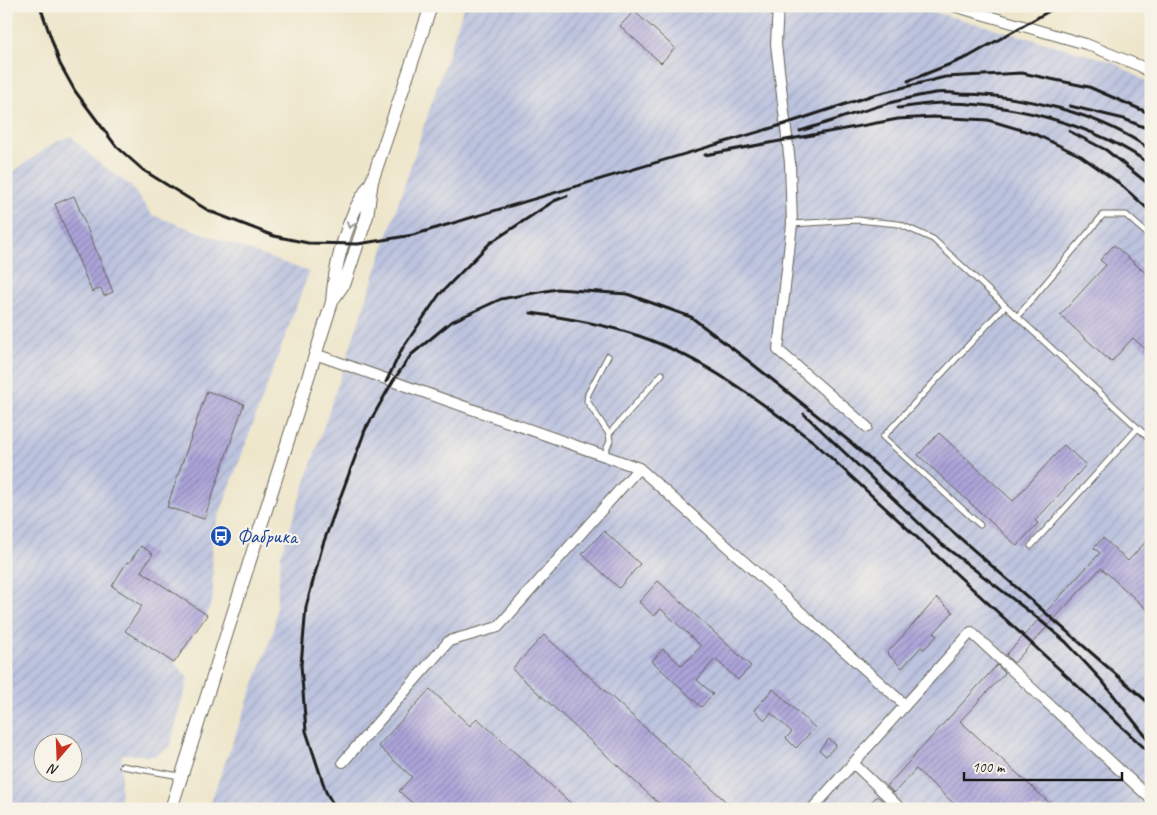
<svg xmlns="http://www.w3.org/2000/svg" width="1157" height="815" font-family="Caveat,sans-serif">
	<defs>
		<pattern id="industrial-furrows" width="10" height="10" patternUnits="userSpaceOnUse" patternTransform="scale(1.25)"><rect width="10" height="10" fill="#bcc3de"/><path d="M-1 1l2-2M0 10L10 0M9 11l2-2" fill="none" stroke="#a1a7be"/></pattern>
		<pattern id="building-hatch" width="6" height="6" patternUnits="userSpaceOnUse" patternTransform="scale(1.25)"><rect width="6" height="6" fill="#aca4d9"/><path d="M-1 1l2-2M0 6l6-6M5 7l2-2" fill="none" stroke="#8b85af"/></pattern>
	</defs>
	<rect width="100%" height="100%" fill="#f7f3e8"/>
	<filter id="ink" filterUnits="userSpaceOnUse"><feTurbulence type="fractalNoise" baseFrequency=".02" numOctaves="2"/><feDisplacementMap in="SourceGraphic" scale="10" xChannelSelector="R" yChannelSelector="G"/><feConvolveMatrix kernelMatrix="1 2 1 2 8 2 1 2 1" color-interpolation-filters="sRGB"/></filter>
	<filter id="wash" filterUnits="userSpaceOnUse"><feTurbulence type="fractalNoise" baseFrequency=".0096" numOctaves="4" result="noise"/><feDisplacementMap in="SourceGraphic" scale="20" xChannelSelector="R" yChannelSelector="G"/><feGaussianBlur stdDeviation="1.12" result="paint"/><feColorMatrix in="noise" values="0 0 0 0 0 0 0 0 0 0 0 0 0 0 0 0 0 1.4 0 .05"/><feComposite in="paint" operator="in"/></filter>
	<g filter="url(#wash)">
		<rect width="100%" height="100%" fill="#eee6ca"/>
		<path fill="url(#industrial-furrows)" fill-rule="evenodd" d="M464,6h449l198,55 40,23v725h-943l66,-179 7,-75z
			M71,136l23,23 37,27 21,29 157,57 -97,263 1,62 -6,18 -32,48 13,15 -18,69 -17,9 -31,-2 -2,55h-114v-632l48,-34zM42,742h30v30h-30z"/>
		<g id="blocks">
			<path fill="url(#building-hatch)" d="M634,11l41,37 -14,15 -41,-37z
				M74,196l39,96 -9,4 -3,-8 -9,4 -37,-88z
				M1114,245l37,33v76l-18,-16 -22,24 -51,-47 46,-50 -6,-5z
				M207,391l37,13 -40,115 -37,-12z
				M939,433l74,68 51,-56 22,20 -51,56 3,2 -21,23 -99,-91z
				M604,531l36,33 -21,24 -37,-34z
				M1151,536v77l-50,-45 -87,95 -8,-8 94,-102 -6,-5 9,-10 25,23z
				M141,546l12,8 -12,17 66,44 -33,48 -49,-32 17,-25 -30,-20 15,-24 2,1z
				M658,581l93,85 -13,14 -23,-21 -18,21 16,14 -12,13 -49,-46 11,-12 19,17 19,-20 -40,-37 -7,7 -15,-14z
				M937,598l16,14 -19,21 3,3 -13,13 -3,-2 -19,21 -15,-15z
				M544,635l190,174h-69l-153,-140z
				M997,665l8,8 -45,48 96,88h-96l-44,-40 -22,24 -7,-7z
				M430,689l40,37 7,-8 100,91h-158l-20,-18 13,-14 -34,-31z
				M773,689l42,39 -19,20 -10,-10 6,-6 -21,-19 -6,7 -11,-10z
				M829,739l7,6 -10,11 -7,-6z
				M877,796l8,7 -5,6h-15z"/>
		</g>
	</g>
	<g filter="url(#ink)">
		<use href="#blocks" fill-opacity="0" stroke="#666359" stroke-width="1"/>
		<g fill="none" stroke-linecap="round" stroke-linejoin="round">
			<g stroke="#666359" stroke-width="7">
				<path id="service" d="M792,224l65,-4 42,4 34,15 218,201
					M1017,317l86,-102h23l25,22
					M609,434l53,-60
					M604,455l6,-14 -1,-7 -22,-33 1,-7 20,-38
					M980,525l-97,-88 122,-131
					M1031,546l107,-118
					M122,766l58,10"/>
			</g>
			<g stroke="#666359" stroke-width="12">
				<path id="minor" d="M778,6l-2,38 14,119 2,61 -14,126 89,77
					M953,6l133,38 54,22 11,8
					M315,354l324,114 266,237
					M343,762l106,-121 49,-14 141,-159
					M853,763l48,46
					M812,809l159,-177 180,167"/>
			</g>
			<g stroke="#666359" stroke-width="14">
				<path id="tertiary" d="M332,301l13,-19 22,-66 5,-35 59,-175
					M171,809l161,-507c2,-31 10,-62 22,-90 5,-11 12,-21 18,-31"/>
			</g>
			<use href="#service" stroke="#fff" stroke-width="5"/>
			<use href="#minor" stroke="#fff" stroke-width="10"/>
			<use href="#tertiary" stroke="#fff" stroke-width="12"/>
			<path stroke="#1c1c1c" stroke-width="3" d="M40,6l20,58 15,27 41,55 27,24 66,41 65,25 34,7 50,1 55,-9 372,-111 88,-29 72,-18 77,-4 67,14 62,27
				M908,81l60,-24 90,-51
				M1070,106l54,13 27,11
				M898,108c16,-2 31,-5 46,-5 68,0 152,22 207,62
				M800,131c43,-13 90,-31 135,-38 8,-1 18,0 26,1 63,1 138,19 190,56
				M1069,131l37,19 45,36
				M705,155l193,-36 35,-2 55,3 47,14 46,22 38,27 32,29
				M531,313c37,5 73,11 108,23 65,22 122,66 176,107l336,311
				M386,382l16,-33 37,-54 51,-52 64,-42 13,-5
				M804,414l136,129 95,73 31,26 37,40 48,61
				M364,432l29,-51 18,-26 40,-33 50,-23 56,-10 70,5 64,23 59,45 99,79 302,264
				M336,809l-10,-17 -20,-61 -5,-66 5,-58 17,-63 44,-119"/>
		</g>
		<defs><path id="oneway-chevron" d="M-2-3.5L2.5 0L-2 3.5" fill="none" stroke-width="1.6" stroke-linecap="round" stroke-linejoin="round" transform="scale(1.25)"/></defs>
		<use stroke="#999" href="#oneway-chevron" transform="translate(350 225) rotate(109)"/>
	</g>
	<defs>
		<g id="bus-disc" transform="scale(1.125)"><circle r="9.5" fill="#1a4fb4" stroke="#f7f3e8"/><path d="M-5-6H5V4H4V6H2V4H-2V6H-4V4H-5ZM-3.5-4V0h7V-4ZM-3.5 1.2v1.5H-2V1.2ZM2 1.2v1.5H3.5V1.2Z" fill="#fff"/></g>
	</defs>
	<g fill-rule="evenodd">
		<use href="#bus-disc" x="221" y="536"/>
	</g>
	<g text-anchor="middle" stroke-width="4.5" stroke-linejoin="round" paint-order="stroke">
		<g font-size="20" fill="#164399" stroke="#f7f3e8" text-anchor="start">
			<text x="237" y="543">Фабрика</text>
		</g>
	</g>
	<rect width="1157" height="815" fill="none" stroke="#f7f3e8" stroke-width="25"/>
	<g transform="translate(58 758) rotate(199)"><circle r="24" fill="#f7f3e8" stroke="#9f9d96"/>
	<path d="M0-4L9 19L0 12L-9 19Z" fill="#c8321e"/>
	<text y="-8" font-size="14" font-weight="bold" text-anchor="middle" fill="#1c1c1c">N</text>
	</g>
	<path d="M964 772v8h158v-8" fill="none" stroke="#1c1c1c" stroke-width="2.5"/>
	<text x="972" y="772" font-size="15" fill="#1c1c1c" stroke="#f7f3e8" stroke-width="4" paint-order="stroke">100 m</text>
</svg>
